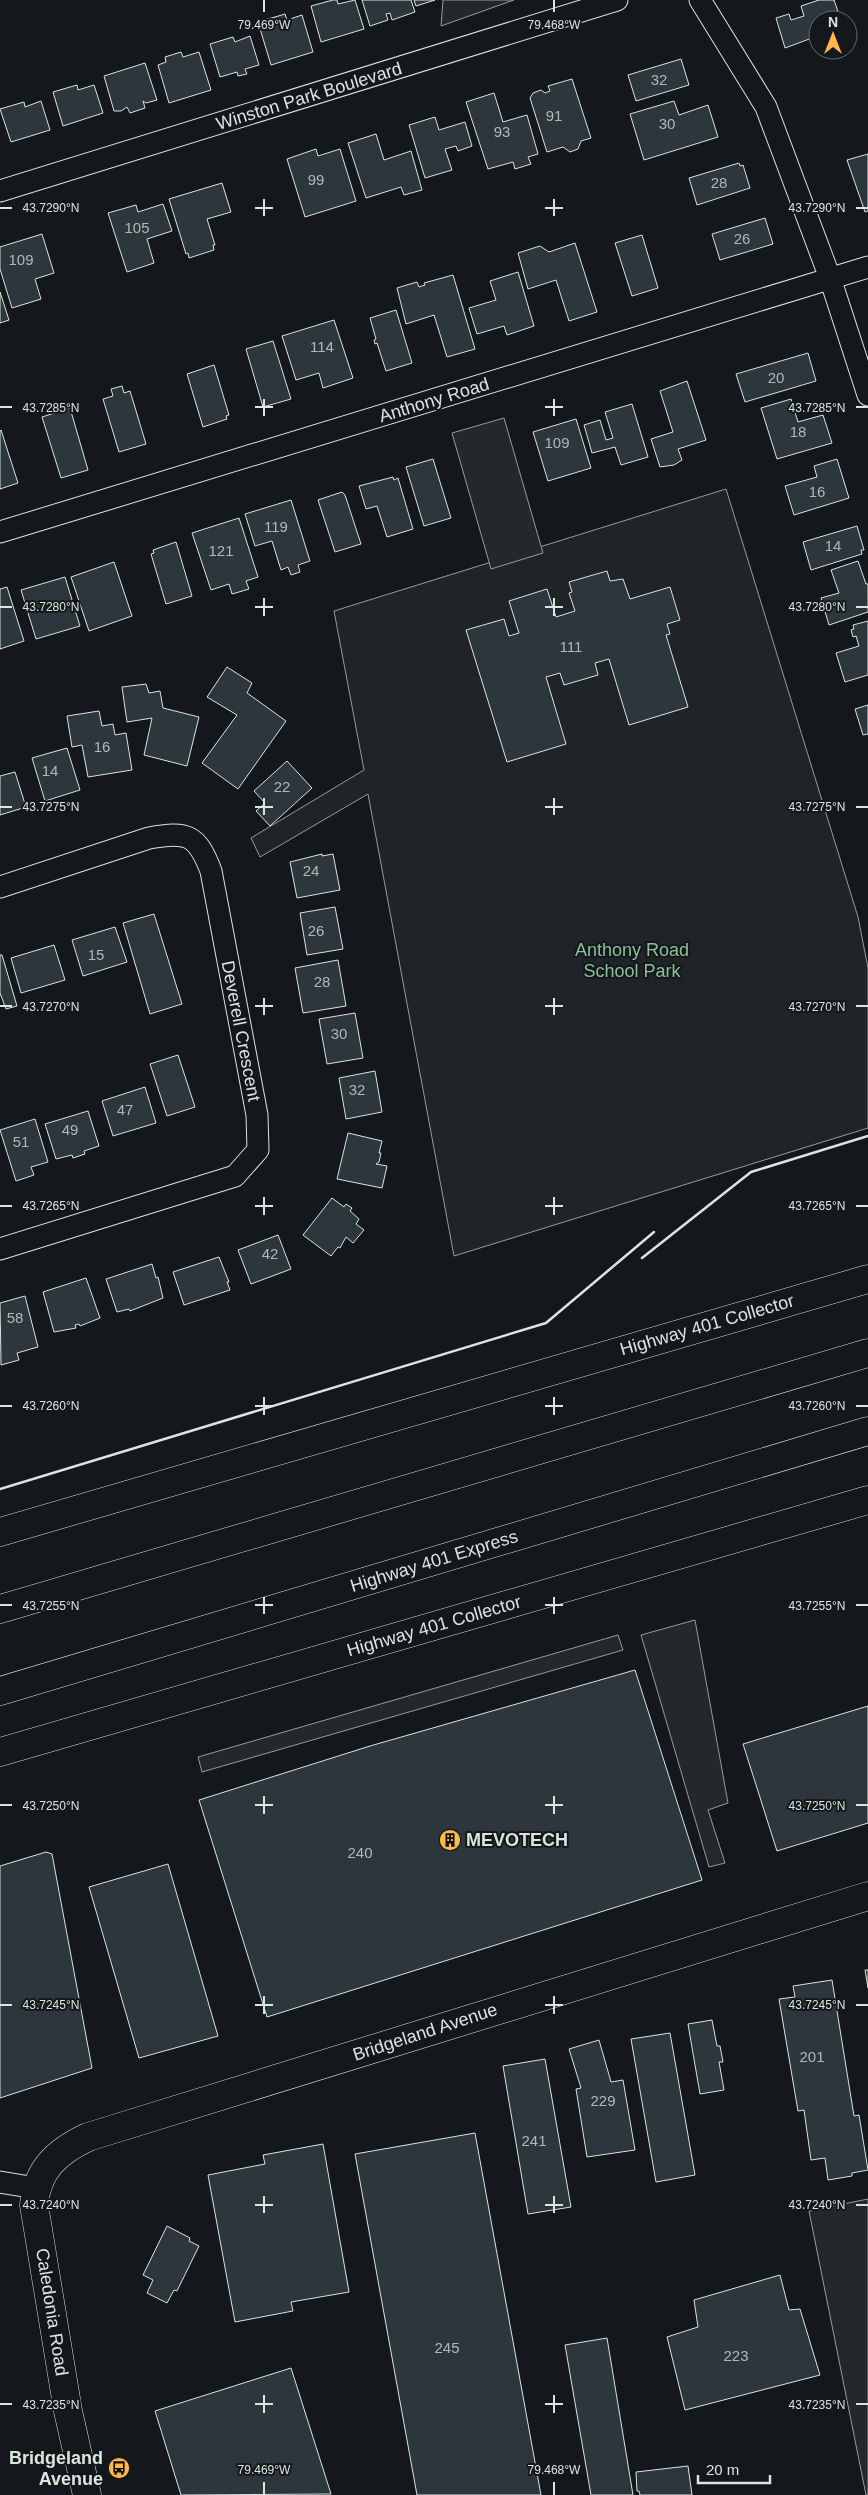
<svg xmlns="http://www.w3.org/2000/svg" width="868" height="2495" font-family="Arial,sans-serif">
	<rect width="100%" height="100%" fill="#14181c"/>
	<path fill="#202428" stroke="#939e99" d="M726,489l132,428 10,51v160l-414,128 -86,-462 -108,63 -9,-19 113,-68 -30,-159z"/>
	<path fill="#24282b" stroke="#939e99" d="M443,0h71l-73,26z
		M504,418l39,135 -52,16 -39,-136z
		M695,1620l33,183 -20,7 17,53 -16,4 -68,-232z
		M618,1635l5,15 -421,122 -4,-15z
		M868,2199v296h-2l-57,-284z"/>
	<path fill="#2c363c" stroke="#d8e6dc" d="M333,0h4l1,4 17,-4 9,29 -43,13 -10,-36z
		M362,0h49l4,12 -23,8 -2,-7 -4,1 2,6 -18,6z
		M414,0h21l-19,6z
		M819,0h15l7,20h-23v21l-4,2 -2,-5 -27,10 -9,-30 13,-4 2,6 13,-4 -3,-10z
		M285,14l2,6 15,-5 11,37 -42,13 -13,-43z
		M250,36l9,29 -14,4 2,5 -9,2 -1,-4 -17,5 -10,-33 23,-7 2,5z
		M181,52l2,5 16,-5 12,38 -42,13 -11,-38 8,-3 -1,-5z
		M681,59l8,26 -53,16 -8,-26z
		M145,63l12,37 -11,3 -3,-2 2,7 -15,5 -3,-6 -6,4h-7l-10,-35z
		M572,79l19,59 -10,3 -3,8 -8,3 -7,-5 -16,5 -17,-54 3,-5 8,-3 4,3 5,-2 -2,-5z
		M77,85l1,5 16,-5 9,28 -40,13 -10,-34z
		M494,93l9,29 24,-7 11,39 -10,3 3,7 -16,5 -2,-7 -25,7 -22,-67z
		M41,101l9,29 -39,12 -11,-33 24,-7 1,5z
		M674,101l5,14 29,-10 10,32 -74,23 -14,-46z
		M435,117l4,13 26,-8 7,24 -14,5 -2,-5 -11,3 7,21 -27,8 -16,-53z
		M376,134l8,26 27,-9 11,39 -18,5 -3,-8 -35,11 -18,-55z
		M316,149l2,7 22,-7 16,52 -51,16 -18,-58z
		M868,154v57l-3,1 -18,-52z
		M739,163l1,3 3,-1 7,23 -53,17 -8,-27z
		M222,183l9,29 -24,7 8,26h-2l1,5 -25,8 -1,-5 -2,1 -17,-55z
		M163,204l9,27 -25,8 7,24 -27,9 -19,-59 28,-8 2,7z
		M765,218l8,26 -53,16 -8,-26z
		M42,234l12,39 -19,6 6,20 -29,9 -12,-39v-22z
		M642,235l16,53 -26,8 -17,-53z
		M575,243l22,69 -28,9 -13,-41 -28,9 -10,-36 22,-7 9,6z
		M518,272l16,54 -27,9 -3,-9 -27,8 -8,-26 27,-8 -6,-19z
		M453,275l22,74 -28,8 -13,-42 -28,9 -9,-36 20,-6 2,5 6,-2 -1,-2z
		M0,292l9,28 -9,3z
		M396,310l16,53 -26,8 -9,-28 -2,1 -1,-4 2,-1 -6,-21z
		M334,320l19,58 -30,10 -4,-15 -23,7 -14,-44z
		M273,341l18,58 -28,8 -17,-58z
		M808,353l8,28 -71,21 -9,-28z
		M214,365l15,50 -3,1 1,3 -24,8 -16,-53z
		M687,381l19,59 -28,9 4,11 -8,5 -14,2 -9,-28 22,-7 -13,-41z
		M122,386l2,7 6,-2 16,53 -27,8 -16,-53 10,-3 -2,-7z
		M791,399l7,23 25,-7 9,28 -55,16 -16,-51z
		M632,404l16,53 -27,8 -6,-18 -23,6 -8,-28 16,-5 6,20 7,-2 -8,-26z
		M70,408l18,62 -27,8 -19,-61z
		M576,419l15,49 -43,13 -15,-49z
		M1,430l17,53 -18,6v-58z
		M433,459l18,59 -27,8 -18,-59z
		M837,459l12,39 -55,17 -9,-29 32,-9 -3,-11z
		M393,477l1,3 4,-2 15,51 -26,8 -10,-31 -11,3 -7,-23z
		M342,492l3,3 16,49 -26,8 -17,-52z
		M291,500l19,61 -12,4 2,7 -9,3 -3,-8 -7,3 -9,-29 -17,5 -10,-32z
		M239,518l19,59 -12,4 3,8 -17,5 -3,-10 -18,6 -19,-57z
		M857,526l7,24h-3l1,4 -51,16 -8,-28z
		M176,542l16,54 -26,8 -15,-50 3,-1 -1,-3z
		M858,561l8,23h2v28l-39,13 -8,-27 18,-5 -8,-23z
		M114,562l18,54 -43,15 -18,-54z
		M607,571l3,10 13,-2 7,20 40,-12 10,33 -13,4 3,10 -4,1 22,72 -59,18 -20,-66 -14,4 3,12 -34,10 -4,-12 -14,4 20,67 -59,18 -41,-132 38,-11 5,17 10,-3 -10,-32 38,-12 9,28 19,-6 -6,-18 3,-1 -3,-10z
		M65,577l15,49 -44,13 -15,-49z
		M7,587l17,54 -24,8v-60z
		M868,621v54l-23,7 -9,-29 23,-7 -3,-10 -3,1 -2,-7 3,-1 -1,-4z
		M227,667l25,16 -5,10 39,28 -48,68 -36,-26 35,-48 -30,-18z
		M146,684l3,9 11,-2 3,17 36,9 -12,49 -43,-11 8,-37 -25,4 -5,-35z
		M868,705v29l-5,1 -8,-26z
		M99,711l3,15 11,-2 2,11 11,-2 6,37 -44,7 -6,-32 -10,2 -5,-31z
		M67,748l13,42 -35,11 -13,-43z
		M287,761l25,27 -42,38 -14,-15 9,-8 -11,-12z
		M15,772l11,35 -26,8v-39z
		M322,854v2l11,-2 7,36 -43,8 -7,-36z
		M335,907l8,42 -36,6 -7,-42z
		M154,914l28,90 -32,10 -27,-91z
		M115,927l12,35 -44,14 -11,-36z
		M54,945l11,35 -44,13 -10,-35z
		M0,955h2l15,51 -11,3 -6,-16z
		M338,960l8,46 -43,7 -8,-45z
		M355,1013l8,45 -36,6 -8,-45z
		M178,1055l17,52 -28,9 -17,-52z
		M375,1071l7,41 -36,7 -7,-41z
		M145,1087l11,36 -43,13 -11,-35z
		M88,1111l11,35 -15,5 1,3 -12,4 -1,-3 -16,4 -11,-35z
		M35,1119l13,43 -17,5 3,8 -18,6 -16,-51z
		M348,1133l34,8 -3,12h2l-2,9 -3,2 11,2 -5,22 -45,-9z
		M332,1198l12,9 2,-3 6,4 -2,3 9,8 -3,5 8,6 -11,13 -7,-6 -6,11 -2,-1 -7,9 -28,-21z
		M278,1235l13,34 -40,15 -13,-34z
		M219,1257l10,25h-2l3,8 -46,15 -11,-33z
		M152,1264l4,14 2,-1 5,21 -33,13 -1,-2 -12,3 -11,-33z
		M86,1278l14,40 -20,8 -1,-2 -4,1 1,3 -22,4 -11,-40z
		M25,1296l13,51 -21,6 2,7 -18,5 -1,-62z
		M635,1670l67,210 -435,137 -68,-217 171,-54z
		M868,1706v117l-91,28 -34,-107z
		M46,1852l6,2 40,214 -92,30v-232z
		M168,1864l50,172 -79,22 -50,-171z
		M865,1970h3v18z
		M832,1980l22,136 5,-1 9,55 -16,3v3l-24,4 -3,-22 -14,2 -7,-50 -6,1 -19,-112 16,-2 -2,-11z
		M712,2020l5,26h3l3,16h-4l5,28 -24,4 -12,-70z
		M670,2033l25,142 -39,7 -25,-143z
		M599,2040l12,42 12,-2 12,70 -48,7 -11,-68 5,-1 -12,-39z
		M545,2059l26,148 -43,7 -25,-148z
		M475,2133l66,362h-124l-62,-341z
		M323,2144l26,148 -58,10 2,9 -58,11 -27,-147 57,-11 -2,-9z
		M167,2226l23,12 -1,3 10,5 -22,45 -3,-1 -7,13 -20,-10 6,-13 -10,-5z
		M780,2275l9,35 11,-1 20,66 -135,35 -18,-73 31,-10 -4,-27z
		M607,2338l26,157h-42l-26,-150z
		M291,2368l40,126 -150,1 -26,-84z
		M688,2466l4,29h-52l-1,-4h-2l-1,-19z"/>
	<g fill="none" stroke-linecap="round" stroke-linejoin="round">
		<g stroke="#d8e6dc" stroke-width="23">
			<path id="minor" d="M700,0l66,107 64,171 38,117
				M0,191l617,-191
				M0,532l868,-265
				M0,887l149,-49c38,-7 48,-4 62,33l46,244 1,35 -23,26 -235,73
				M0,2182l36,6"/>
		</g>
		<g stroke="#d8e6dc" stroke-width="29">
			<path id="tertiary" d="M87,2495l-19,-84 -34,-206c3,-35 22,-53 54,-68l780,-241"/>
		</g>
		<g stroke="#d8e6dc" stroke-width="29">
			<path id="motorway" d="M0,1532l868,-253
				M0,1609l868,-256
				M0,1691l868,-260
				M0,1752l868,-252"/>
		</g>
		<use href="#minor" stroke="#14181c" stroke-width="21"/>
		<use href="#tertiary" stroke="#14181c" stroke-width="28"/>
		<use href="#motorway" stroke="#14181c" stroke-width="28"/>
		<path stroke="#d8e6dc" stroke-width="2.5" d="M642,1258l109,-86 117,-36
			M0,1489l546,-166 108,-91"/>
	</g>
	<path fill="none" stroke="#d8e6dc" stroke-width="2" d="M264,0v12M554,0v12M264,199v17M554,199v17M0,208h12M255,208h18M545,208h18M856,208h12M264,399v17M554,399v17M0,407h12M255,407h18M545,407h18M856,407h12M264,598v18M554,598v18M0,607h12M255,607h18M545,607h18M856,607h12M264,798v17M554,798v17M0,807h12M255,807h18M545,807h18M856,807h12M264,998v17M554,998v17M0,1006h12M255,1006h18M545,1006h18M856,1006h12M264,1197v18M554,1197v18M0,1206h12M255,1206h18M545,1206h18M856,1206h12M264,1397v18M554,1397v18M0,1406h12M255,1406h18M545,1406h18M856,1406h12M264,1597v17M554,1597v17M0,1605h12M255,1605h18M545,1605h18M856,1605h12M264,1796v18M554,1796v18M0,1805h12M255,1805h18M545,1805h18M856,1805h12M264,1996v18M554,1996v18M0,2005h12M255,2005h18M545,2005h18M856,2005h12M264,2196v17M554,2196v17M0,2205h12M255,2205h18M545,2205h18M856,2205h12M264,2395v18M554,2395v18M0,2404h12M255,2404h18M545,2404h18M856,2404h12M264,2482v13M554,2482v13"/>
	<defs>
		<g id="building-disc" transform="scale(1.125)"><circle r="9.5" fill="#ffb74d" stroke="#14181c"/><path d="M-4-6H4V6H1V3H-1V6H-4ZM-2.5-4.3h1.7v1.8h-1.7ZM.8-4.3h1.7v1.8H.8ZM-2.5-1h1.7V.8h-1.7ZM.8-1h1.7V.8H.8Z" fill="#111"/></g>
		<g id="bus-disc" transform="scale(1.125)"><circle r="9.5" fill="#ffb74d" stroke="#14181c"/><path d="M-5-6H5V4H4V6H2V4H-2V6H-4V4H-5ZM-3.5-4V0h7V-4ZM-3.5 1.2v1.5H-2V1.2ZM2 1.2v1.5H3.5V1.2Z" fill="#111"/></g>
	</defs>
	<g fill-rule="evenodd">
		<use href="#building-disc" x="450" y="1840"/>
		<use href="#bus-disc" x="119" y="2468"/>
	</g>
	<g text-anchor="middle" stroke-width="4" stroke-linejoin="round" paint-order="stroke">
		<g font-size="15" fill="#adbab4">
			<text x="659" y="85">32</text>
			<text x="554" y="121">91</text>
			<text x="667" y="129">30</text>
			<text x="502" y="137">93</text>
			<text x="316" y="185">99</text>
			<text x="719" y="188">28</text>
			<text x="137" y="233">105</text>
			<text x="742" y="244">26</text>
			<text x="21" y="265">109</text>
			<text x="322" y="352">114</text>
			<text x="776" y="383">20</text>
			<text x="798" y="437">18</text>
			<text x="557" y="448">109</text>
			<text x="817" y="497">16</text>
			<text x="276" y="532">119</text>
			<text x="833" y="551">14</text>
			<text x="221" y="556">121</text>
			<text x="571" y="652">111</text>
			<text x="102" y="752">16</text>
			<text x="50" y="776">14</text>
			<text x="282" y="792">22</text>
			<text x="311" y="876">24</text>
			<text x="316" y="936">26</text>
			<text x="96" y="960">15</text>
			<text x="322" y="987">28</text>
			<text x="339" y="1039">30</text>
			<text x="357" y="1095">32</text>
			<text x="125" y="1115">47</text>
			<text x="70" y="1135">49</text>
			<text x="21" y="1147">51</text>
			<text x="270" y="1259">42</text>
			<text x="15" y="1323">58</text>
			<text x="360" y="1858">240</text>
			<text x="812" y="2062">201</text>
			<text x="603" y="2106">229</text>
			<text x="534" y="2146">241</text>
			<text x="447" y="2353">245</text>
			<text x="736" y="2361">223</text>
		</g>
		<g font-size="18" fill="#d8e6dc" stroke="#14181c">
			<text transform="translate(309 96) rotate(-17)" y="6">Winston Park Boulevard</text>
			<text transform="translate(434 400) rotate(-17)" y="6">Anthony Road</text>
			<text transform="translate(241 1031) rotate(79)" y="6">Deverell Crescent</text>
			<text transform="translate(707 1325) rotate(-16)" y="6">Highway 401 Collector</text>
			<text transform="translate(434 1561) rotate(-17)" y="6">Highway 401 Express</text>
			<text transform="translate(434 1626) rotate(-16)" y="6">Highway 401 Collector</text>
			<text transform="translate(425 2032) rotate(-18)" y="6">Bridgeland Avenue</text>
			<text transform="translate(52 2312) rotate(81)" y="6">Caledonia Road</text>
		</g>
		<g font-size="18" fill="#8ac095" stroke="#14181c">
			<text x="632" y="956">Anthony Road<tspan x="632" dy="21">School Park</tspan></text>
		</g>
		<g font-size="18" font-weight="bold" fill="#d8e6dc" stroke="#14181c" text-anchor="start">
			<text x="466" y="1846">MEVOTECH</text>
			<text x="103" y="2464" text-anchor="end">Bridgeland<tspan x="103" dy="21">Avenue</tspan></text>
		</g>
	</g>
	<g font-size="12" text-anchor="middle" fill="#d8e6dc" stroke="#14181c" stroke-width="4" stroke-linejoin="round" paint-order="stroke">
		<text x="264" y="29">79.469°W</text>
		<text x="554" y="29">79.468°W</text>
		<text x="51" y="212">43.7290°N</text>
		<text x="817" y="212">43.7290°N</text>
		<text x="51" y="412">43.7285°N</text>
		<text x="817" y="412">43.7285°N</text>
		<text x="51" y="611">43.7280°N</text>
		<text x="817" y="611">43.7280°N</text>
		<text x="51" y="811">43.7275°N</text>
		<text x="817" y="811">43.7275°N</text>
		<text x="51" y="1011">43.7270°N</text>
		<text x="817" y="1011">43.7270°N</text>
		<text x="51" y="1210">43.7265°N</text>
		<text x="817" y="1210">43.7265°N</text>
		<text x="51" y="1410">43.7260°N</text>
		<text x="817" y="1410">43.7260°N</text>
		<text x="51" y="1610">43.7255°N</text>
		<text x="817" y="1610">43.7255°N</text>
		<text x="51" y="1810">43.7250°N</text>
		<text x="817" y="1810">43.7250°N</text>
		<text x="51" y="2009">43.7245°N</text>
		<text x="817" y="2009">43.7245°N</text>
		<text x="51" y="2209">43.7240°N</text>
		<text x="817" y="2209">43.7240°N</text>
		<text x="51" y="2409">43.7235°N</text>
		<text x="817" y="2409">43.7235°N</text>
		<text x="264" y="2474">79.469°W</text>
		<text x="554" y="2474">79.468°W</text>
	</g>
	<g transform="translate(833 35)"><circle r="24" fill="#14181c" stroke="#626a69"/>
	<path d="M0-4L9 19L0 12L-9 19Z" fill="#ffb74d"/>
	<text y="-8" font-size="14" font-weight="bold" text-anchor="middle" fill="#d8e6dc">N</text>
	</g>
	<path d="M698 2475v8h72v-8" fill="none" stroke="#d8e6dc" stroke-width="2.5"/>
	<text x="706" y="2475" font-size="15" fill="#d8e6dc" stroke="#14181c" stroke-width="4" paint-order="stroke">20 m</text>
</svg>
